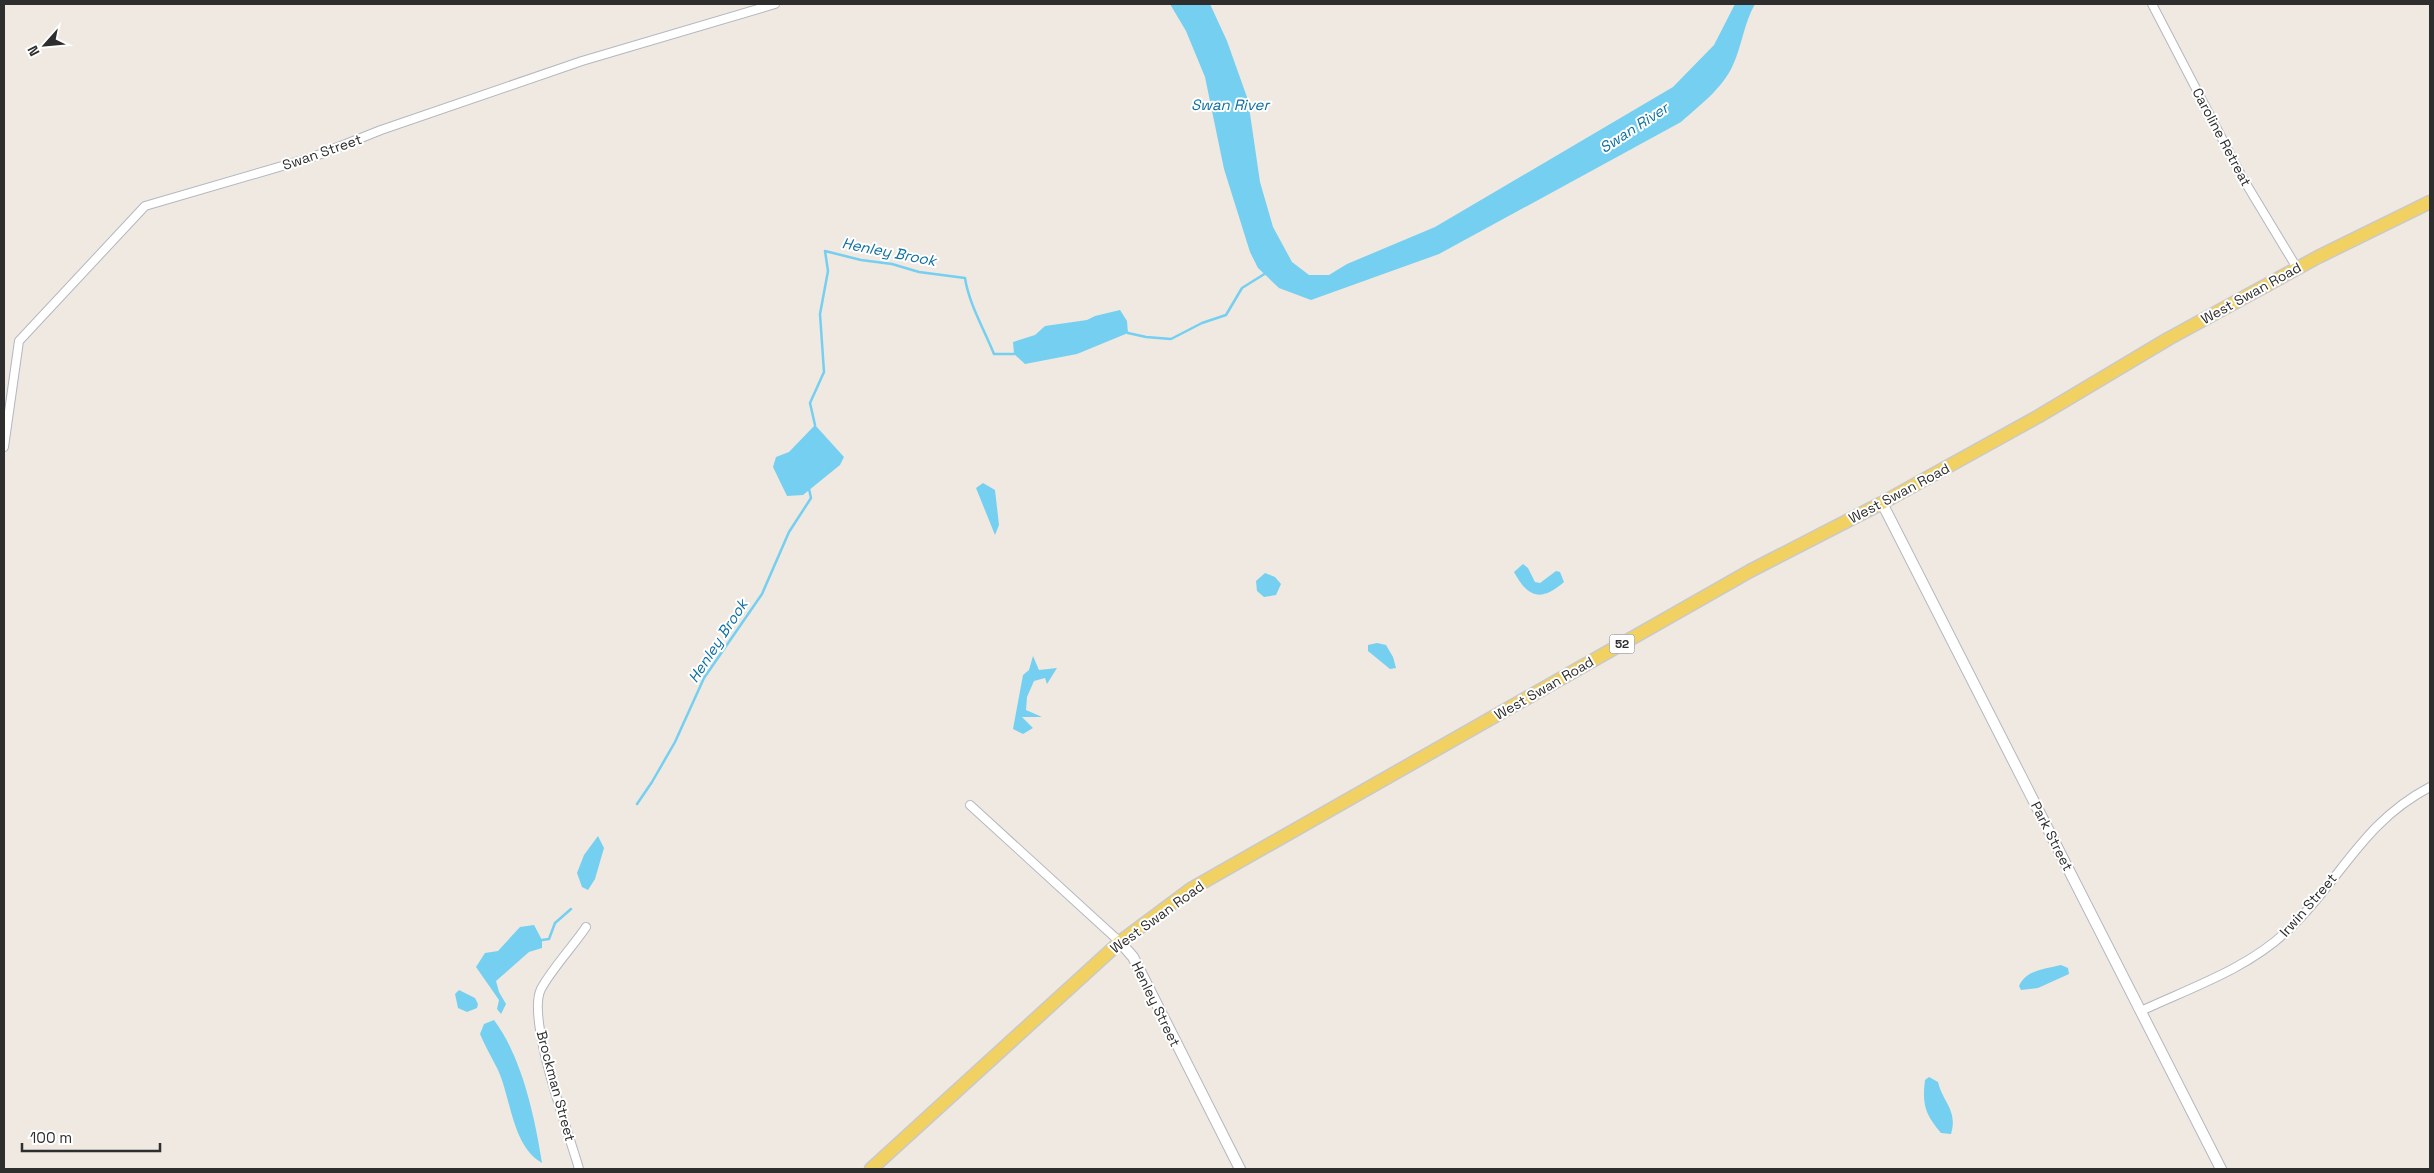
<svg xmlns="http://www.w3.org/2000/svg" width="2434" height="1173" font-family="'Space Grotesk',sans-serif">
	<rect width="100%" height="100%" fill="#efe9e1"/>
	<path fill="#75cff0" d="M1170,4h40l17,37 21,59 12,82 13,45 19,35 17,13h20l18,-11 88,-37 238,-140 41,-42 21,-41h20c-11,19 -13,41 -22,61 -11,24 -33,40 -52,57l-242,132 -128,46 -32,-12 -21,-20 -8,-16 -26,-83 -19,-92 -19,-46z
		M1120,310l7,11 1,12 -51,21 -52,10 -11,-10 -1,-12 22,-7 10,-9 42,-6 8,-4z
		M815,425l29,32 -4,8 -37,30 -16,1 -14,-29 3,-10 13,-5z
		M983,483l12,7 4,35 -4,10 -19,-47z
		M1523,564l5,4 7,14 5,1 16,-12 4,1 4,10c-23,20 -36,16 -50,-10z
		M1265,573l10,4 6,7 -5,11 -12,2 -7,-6 -1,-10z
		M1377,643l9,2 7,12 3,11 -6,1 -22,-18v-6z
		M1033,656l6,14 18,-2 -10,16 -2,-6 -11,3 -7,16 -1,13 16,7h-20l11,11 -10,6 -10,-5 10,-54 6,-5z
		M598,836l6,12 -9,31 -7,11 -6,-3 -5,-14 7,-18z
		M534,925l8,15v8l-13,4 -33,29 3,11 7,12 -5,10 -4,-5 2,-9 -23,-33 9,-14 13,-2 22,-24z
		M2061,965l7,3 1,6 -31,14 -17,2 -2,-4c7,-16 26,-17 42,-21z
		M459,990l16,8 3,6 -1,4 -10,4 -9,-4 -3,-14z
		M494,1020c28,37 41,98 48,143 -30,-17 -31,-65 -44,-93 -6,-12 -13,-24 -18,-36l4,-10z
		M1929,1077l9,5c5,21 20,28 13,52l-10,-1c-16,-19 -19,-28 -16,-53z"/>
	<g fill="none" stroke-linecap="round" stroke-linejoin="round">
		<path stroke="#75cff0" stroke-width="2.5" d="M1128,333l18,4 25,2 31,-16 24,-8 16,-27 24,-15
			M815,425l-5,-22 14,-31 -4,-58 8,-43 -3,-20 36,9 31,4 27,8 46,6c4,26 19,51 29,76h20
			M637,804l15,-22 23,-40 29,-64 58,-84 27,-62 22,-34 -2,-9
			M542,940l7,-1 6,-16 16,-14"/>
		<g stroke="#b4b7c1" stroke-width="10">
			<path id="minor" d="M2152,4l90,173 55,91
				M4,447l15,-106 126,-135 168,-49 68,-27 201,-69 193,-57
				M970,805l150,137
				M2141,1011c49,-23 106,-42 146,-80 53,-49 74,-108 143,-144
				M579,1169c-10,-36 -53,-150 -38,-180 10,-19 33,-44 45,-62"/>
		</g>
		<g stroke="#b4b7c1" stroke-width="12">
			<path id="tertiary" d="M1882,503l339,666
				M1120,942l13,15 107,212"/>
		</g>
		<g stroke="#c9c9c9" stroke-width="15">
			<path id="primary" d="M871,1169l249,-227 71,-53 559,-318 132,-68 157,-87 129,-77 150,-82 112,-55"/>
		</g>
		<use href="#minor" stroke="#fff" stroke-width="8"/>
		<use href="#tertiary" stroke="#fff" stroke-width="10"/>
		<use href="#primary" stroke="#f2d163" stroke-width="12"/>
	</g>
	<g text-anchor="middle" stroke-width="4" stroke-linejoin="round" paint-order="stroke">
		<rect fill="#fff" stroke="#6d6d6d" stroke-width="1" x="1609.5" y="634.5" width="25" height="19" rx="4"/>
		<g font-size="12" font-weight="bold" fill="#2e2e2e">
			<text x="1622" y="648">52</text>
		</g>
		<g font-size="14" fill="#2e2e2e" stroke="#fff">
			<text transform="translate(2222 137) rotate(62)" y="5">Caroline Retreat</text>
			<text transform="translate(322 152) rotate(-19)" y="5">Swan Street</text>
			<text transform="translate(2251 293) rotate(-29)" y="5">West Swan Road</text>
			<text transform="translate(1899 493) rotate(-28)" y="5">West Swan Road</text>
			<text transform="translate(1544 688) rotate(-30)" y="5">West Swan Road</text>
			<text transform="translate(2052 836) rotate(63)" y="5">Park Street</text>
			<text transform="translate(2308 905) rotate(-49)" y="5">Irwin Street</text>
			<text transform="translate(1157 917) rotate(-36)" y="5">West Swan Road</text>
			<text transform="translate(1156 1004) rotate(64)" y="5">Henley Street</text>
			<text transform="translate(556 1086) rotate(75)" y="5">Brockman Street</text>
		</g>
		<g font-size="15" font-style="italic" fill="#0d6fa3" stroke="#fff">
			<text x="1230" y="110">Swan River</text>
			<text transform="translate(1634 128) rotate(-33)" y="5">Swan River</text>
			<text transform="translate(889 252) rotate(11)" y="5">Henley Brook</text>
			<text transform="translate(718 641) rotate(-57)" y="5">Henley Brook</text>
		</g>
	</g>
	<rect width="2434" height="1173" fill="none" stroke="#2e2e2e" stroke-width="10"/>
	<g transform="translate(45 45) rotate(243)" stroke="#ffffff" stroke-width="4" paint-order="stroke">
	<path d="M0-4L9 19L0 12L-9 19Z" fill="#2e2e2e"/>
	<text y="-8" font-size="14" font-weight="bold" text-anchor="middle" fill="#2e2e2e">N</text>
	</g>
	<path d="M22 1143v8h138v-8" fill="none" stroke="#2e2e2e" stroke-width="2.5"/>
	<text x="30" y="1143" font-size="15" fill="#2e2e2e" stroke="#ffffff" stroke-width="4" paint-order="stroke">100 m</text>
</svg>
